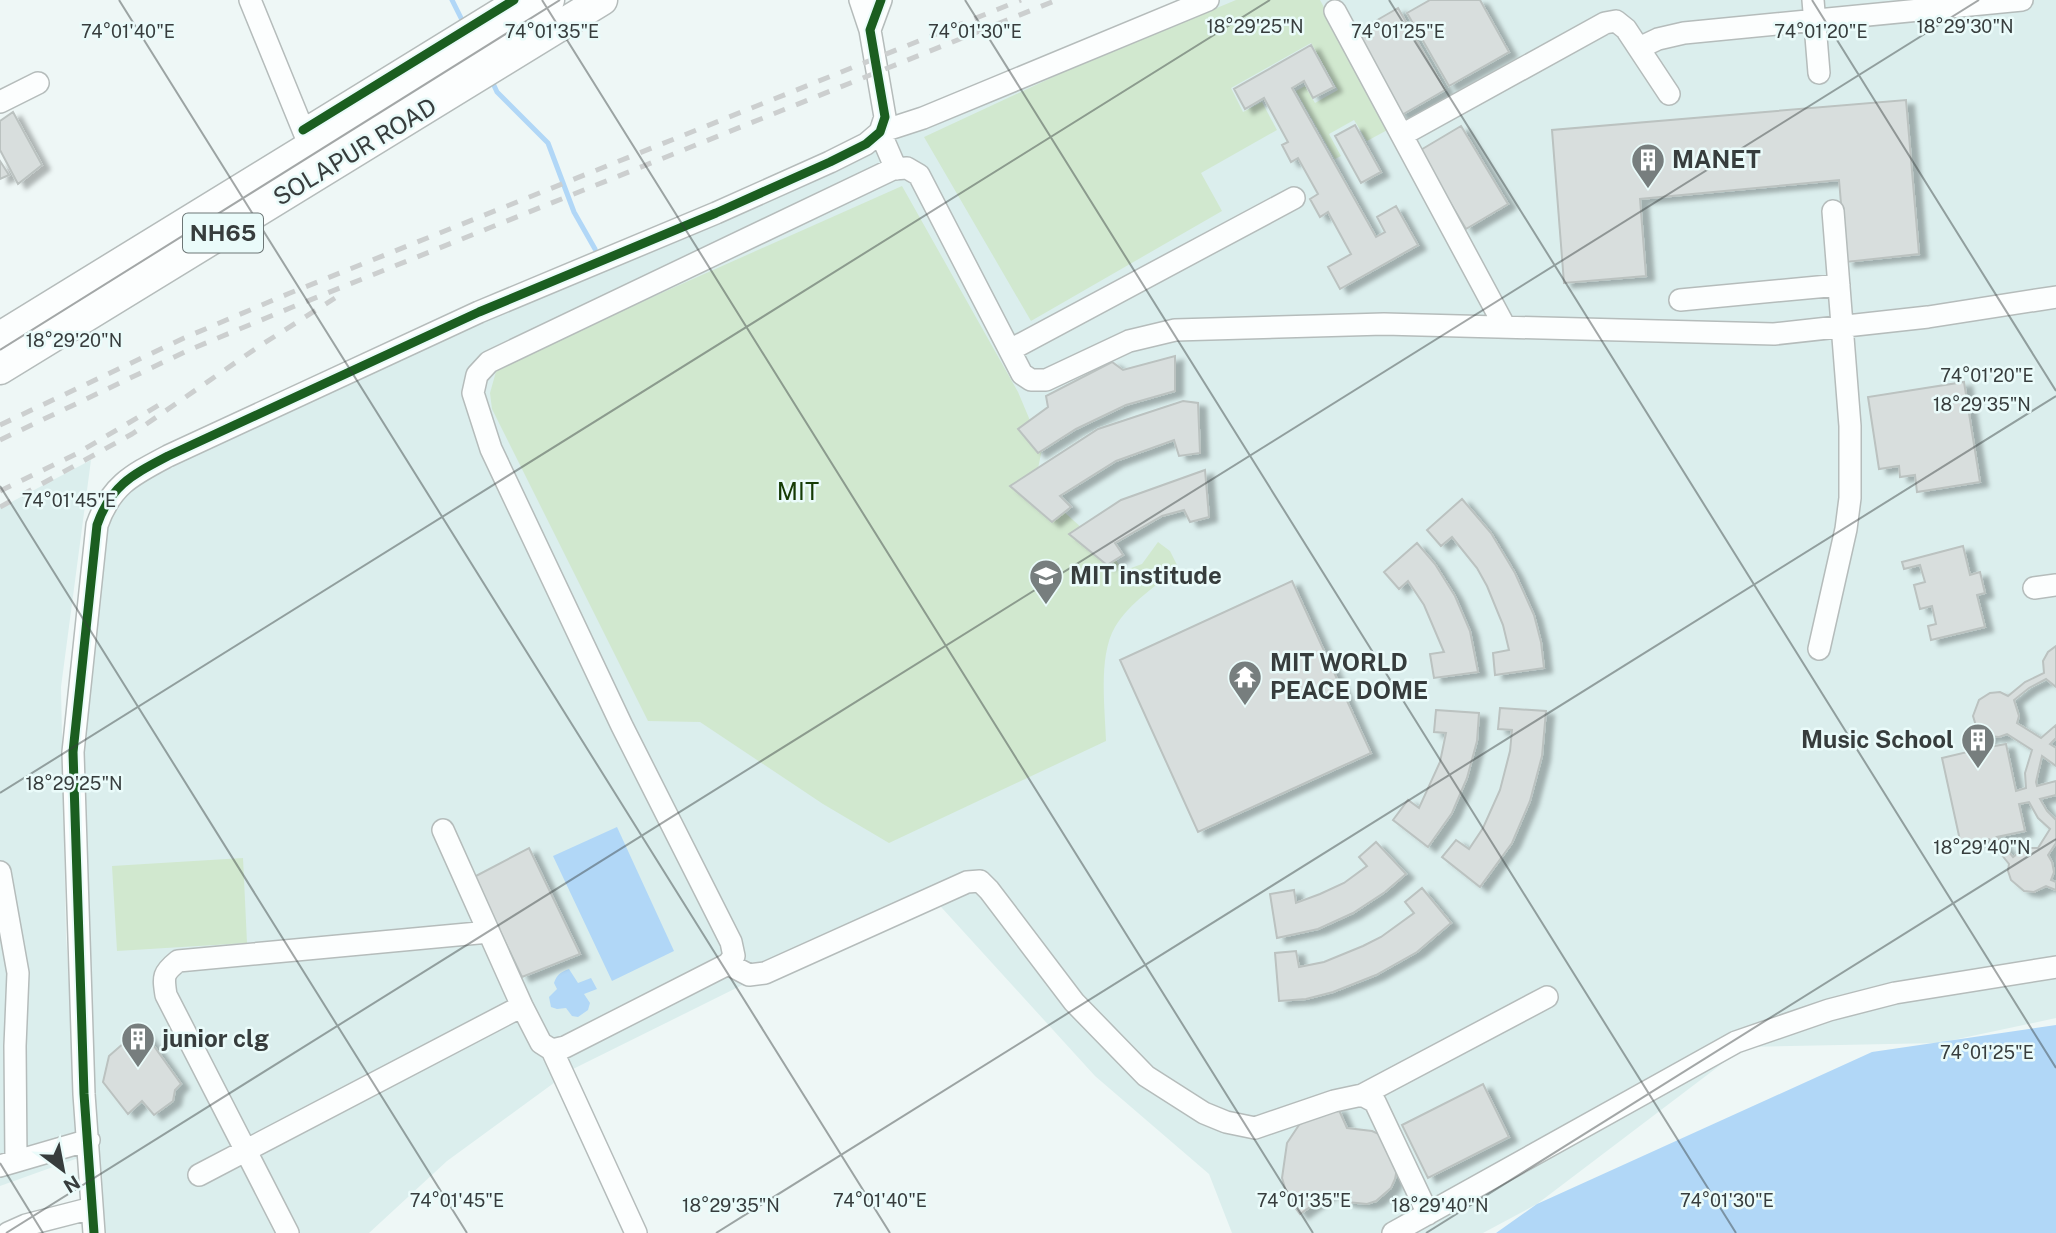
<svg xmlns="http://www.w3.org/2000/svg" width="2056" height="1233" font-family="'Public Sans',sans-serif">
	<defs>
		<filter id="shadow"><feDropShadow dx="8" dy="4.5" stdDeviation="2" flood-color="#0004"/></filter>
	</defs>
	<rect width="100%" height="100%" fill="#eef7f6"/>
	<path fill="#dbeeed" d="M1212,0h844v1018l-117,25 -195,4 -207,157 -54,29h-251l-23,-59 -114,-98 -163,-179 -135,61 -224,111 -126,92 -78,72h-275l-20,-411 23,-297 17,-34 365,-179z
		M91,460l-30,227 5,249 15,221 -81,29v-678z"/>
	<path fill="#d1e8cf" d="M1236,0h84l71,128 -24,13 -13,-21 -25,14 12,22 -6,3 -39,-68 9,-5 10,17 23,-13 -27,-47 -80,45 12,24 19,-10 15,28 -76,43 21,38 -191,110 -107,-184 146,-68z
		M902,186l116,206 24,57 -8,39c21,17 41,32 59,51 13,13 20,14 30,32l19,-7 16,-22 12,9 8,16c-21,19 -48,35 -63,60 -17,29 -10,81 -9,114l-217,102 -66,-39 -123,-82 -52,-1 -156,-312 -2,-16 7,-25 16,-9z
		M243,858l4,85 -130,8 -5,-85z"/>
	<path fill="#b1d7f7" d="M617,827l57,124 -62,30 -59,-125z
		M569,969l9,14 13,-5 6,11 -13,5 6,9 -2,7 -10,7 -6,-1 -6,-8 -9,1 -6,-2 -2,-10 8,-8 -3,-6c3,-9 7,-11 15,-14z
		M2056,1025v208h-560l41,-29 335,-152z"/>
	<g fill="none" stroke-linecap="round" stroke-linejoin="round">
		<path stroke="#b1d7f7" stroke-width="5" d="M452,0l13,26
			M491,79l6,13 51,51 26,69 21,37"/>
	</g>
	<path fill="#d8dedd" stroke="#bbc2c0" stroke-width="2" fill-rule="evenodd" filter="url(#shadow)" d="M1430,0h50l29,52 -60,34 -42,-73z
		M1398,8l47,82 -45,26 -47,-82z
		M1311,45l23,42 -21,11 -9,-17 -12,7 84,149 9,-5 -8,-15 19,-11 22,39 -78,44 -12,-22 23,-13 -23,-42 -8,5 -10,-18 8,-5 -20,-36 -7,4 -9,-17 6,-3 -24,-44 -19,11 -11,-20z
		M1906,100l13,154 -73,8 -7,-82 -199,19 6,77 -82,7 -12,-153z
		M13,112l29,53 -24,19 -18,-34v-29z
		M1355,125l26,47 -20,11 -26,-47z
		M1461,126l47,78 -42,25 -47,-78z
		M0,161l9,14 -9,4z
		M1175,356v35l-49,14 -50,24 -38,24 -20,-24 30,-22 -2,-11 66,-34 11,8z
		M1964,382l16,100 -63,10 -2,-17 -15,2 -1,-11 -20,3 -11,-72z
		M1183,401l15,2 2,50 -21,3 -5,-16 -58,21 -56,35 11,11 -19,15 -42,-36 88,-57z
		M1205,470l4,47 -19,5 -6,-12 -22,6 -47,27 8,12 -16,10 -38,-31 52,-34z
		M1462,499l29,34 24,40 19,42 7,27 3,26 -49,7 -2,-22 16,-3 -6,-25 -16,-39 -10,-18 -25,-31 -11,9 -14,-16z
		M1417,543l18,21 20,32 15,35 8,41 -44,6 -4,-24 14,-2 -20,-47 -16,-24 -9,8 -15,-17z
		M1963,546l7,29 10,-3 5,21 -8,2 8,32 -54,13 -3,-14 8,-2 -4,-18 -12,3 -6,-24 11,-3 -5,-17 -16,4 -2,-7z
		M1292,581l79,172 -173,79 -78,-172z
		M2056,646v41l-10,-8 -17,9 -15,12 5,16 -2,7 24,15 15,-13v13l-6,6 6,4v18l-14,-10 -6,26 1,4 19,-5v14l-16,4 7,12 9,9v23l-8,12 4,7 2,10 -3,8 5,2v8l-10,-4 -12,6 -10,-1 -13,-11 -3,-9 1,-7 -20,-25 -28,6 -19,-87 34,-8 7,-18 -7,-6 -3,-10 6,-16 11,-7 10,-1 8,4 17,-14 19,-9 -1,-12 5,-9zM2007,734l25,16 -7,23 1,15 -10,3 -10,-47 -22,4 5,-12 10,1zM2029,802l9,16 12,11 -12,19h-13l-12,9 -16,-20 28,-6 -6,-27z
		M1500,708l46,3 -4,45 -12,45 -18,42 -32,44 -38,-30 14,-17 13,9 14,-21 17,-38 10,-39 2,-21 -14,-1z
		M1436,710l43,3 -2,28 -10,37 -15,35 -24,34 -35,-27 15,-20 11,8 21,-46 6,-29 -12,-1z
		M1376,842l30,32 -21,18 -32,21 -35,16 -41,9 -7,-44 24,-4 2,13 24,-9 24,-11 23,-17 -8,-9z
		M529,848l51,106 -58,23 -48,-100z
		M1422,888l29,35 -34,29 -41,23 -43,17 -27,7 -27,2 -4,-48 21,-2 3,16 25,-5 39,-16 18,-9 33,-24 -9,-11z
		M141,1028l40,56 -6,6 -2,11 -19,14 -12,-14 -14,13 -25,-32 6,-26z
		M1483,1084l26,53 -81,41 -26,-53z
		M1338,1108l9,20 25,3 9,4 16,34 -2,10 -4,9 -15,13 -9,3 -20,-2 -16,-10 -31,22 -12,-16 -6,-20 5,-35 12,-18 20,-13z"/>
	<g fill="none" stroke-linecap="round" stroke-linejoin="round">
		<g stroke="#b5bcbb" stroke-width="24">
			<path id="minor" d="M250,0l58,142
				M860,0l10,30
				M1813,0l6,73
				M1335,11l170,316
				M1639,48l19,-9 26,-6 338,-33
				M0,102l38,-19
				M303,130l211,-130
				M1402,135l203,-112 11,-2 10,8 43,65
				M896,169l-16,-37 43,-14 285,-118
				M1680,300l159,-15
				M1010,350l284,-152
				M2034,588l22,-3
				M1819,649l27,-120 4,-31v-72l-17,-215
				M443,830l79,176 19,37 11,7 13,-3 163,-83 6,-8 -3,-14 -109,-216 -131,-277 -18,-56 4,-18 12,-13 404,-193 14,-1 12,7 103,199 9,6h15l83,-39 46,-11 209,-6 390,10 154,-17 128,-20
				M0,872l18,101 -3,73 1,114
				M728,964l21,11 16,-2 202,-91 13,-1 9,9 85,112 72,74 58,37 22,9 29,6 79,-27 28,-6 13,7 53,112
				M552,1050l84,183
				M1362,1095l185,-98
				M0,1166l89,-26
				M199,1175l323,-169
				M8,1233l18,-8 66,-17
				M94,1233l-10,-139 -11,-342 24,-227c14,-40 35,-50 71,-69l311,-144 237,-99 114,-51 36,-18 14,-12 5,-15 -15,-87 11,-30
				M288,1233l-122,-238c-3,-19 -3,-22 12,-34l311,-29
				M1393,1233l343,-191 93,-32 66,-17 161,-26"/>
		</g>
		<g stroke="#b5bcbb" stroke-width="33">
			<path id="highway" d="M0,337l549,-337
				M0,369l602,-369"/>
		</g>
		<use href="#minor" stroke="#fcfefe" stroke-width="21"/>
		<use href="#highway" stroke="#fcfefe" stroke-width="30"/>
		<path stroke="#cccfcf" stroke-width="5" stroke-dasharray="12 12" stroke-linecap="butt" d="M0,425l184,-87 106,-45 731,-293
			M0,440l189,-90 106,-44 762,-306
			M0,491l76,-37 83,-49
			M0,507l132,-73 126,-87 77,-49"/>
		<g stroke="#eafbfa" stroke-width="13">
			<path id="cycleway" d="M303,130l211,-130
				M94,1233l-10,-139 -11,-342 24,-227c14,-40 35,-50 71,-69l311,-144 237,-99 114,-51 36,-18 14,-12 5,-15 -15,-87 11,-30"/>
		</g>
		<use href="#cycleway" stroke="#1b5e20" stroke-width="9"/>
	</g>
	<path fill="none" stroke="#373d3d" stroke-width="2" stroke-opacity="0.45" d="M119,0l771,1233M542,0l771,1233M965,0l771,1233M1389,0l667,1068M1812,0l244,391M0,350l560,-350M0,486l467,747M0,793l1270,-793M0,1163l43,70M6,1233l1973,-1233M716,1233l1340,-837M1426,1233l630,-394"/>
	<defs>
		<g id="building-pin" transform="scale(1.75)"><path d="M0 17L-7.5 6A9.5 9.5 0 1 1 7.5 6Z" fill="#777e7e" stroke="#eafbfa"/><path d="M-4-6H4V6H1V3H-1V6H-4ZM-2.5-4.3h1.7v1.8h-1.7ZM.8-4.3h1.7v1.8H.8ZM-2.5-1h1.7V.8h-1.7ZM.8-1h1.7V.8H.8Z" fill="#fff"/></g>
		<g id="university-pin" transform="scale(1.75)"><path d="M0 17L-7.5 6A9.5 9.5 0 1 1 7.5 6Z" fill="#777e7e" stroke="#eafbfa"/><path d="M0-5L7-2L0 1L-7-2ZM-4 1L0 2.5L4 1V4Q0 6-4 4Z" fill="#fff"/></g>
		<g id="temple-pin" transform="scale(1.75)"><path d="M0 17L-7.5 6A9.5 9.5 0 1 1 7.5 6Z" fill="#777e7e" stroke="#eafbfa"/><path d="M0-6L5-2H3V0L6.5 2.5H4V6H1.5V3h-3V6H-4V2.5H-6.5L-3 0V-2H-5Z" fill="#fff"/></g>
	</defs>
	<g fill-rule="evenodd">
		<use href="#building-pin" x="1648" y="160"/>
		<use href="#university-pin" x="1046" y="576"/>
		<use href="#temple-pin" x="1245" y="677"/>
		<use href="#building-pin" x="1978" y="740"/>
		<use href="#building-pin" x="138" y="1039"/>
	</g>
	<g text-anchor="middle" stroke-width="5" stroke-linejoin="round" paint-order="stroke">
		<rect fill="#eafbfa" stroke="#6d7676" stroke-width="2" x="183" y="213.5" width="80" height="39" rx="5"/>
		<g font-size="23" font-weight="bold" fill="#373d3d">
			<text x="223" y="241">NH65</text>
		</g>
		<g font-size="24" fill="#373d3d" stroke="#eafbfa">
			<text transform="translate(355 152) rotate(-31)" y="8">SOLAPUR ROAD</text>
		</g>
		<g font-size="24" font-weight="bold" fill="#373d3d" stroke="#eafbfa" text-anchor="start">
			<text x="1672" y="168">MANET</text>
			<text x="1070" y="584">MIT institude</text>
			<text x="1270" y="671">MIT WORLD<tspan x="1270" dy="28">PEACE DOME</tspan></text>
			<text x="1954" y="748" text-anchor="end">Music School</text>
			<text x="162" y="1047">junior clg</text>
		</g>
		<g font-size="24" fill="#153b05" stroke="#eafbfa">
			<text x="798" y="500">MIT</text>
		</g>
	</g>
	<g font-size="18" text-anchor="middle" fill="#373d3d" stroke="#eafbfa" stroke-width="5" stroke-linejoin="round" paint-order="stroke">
		<text x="1255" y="33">18°29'25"N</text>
		<text x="1965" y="33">18°29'30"N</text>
		<text x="1821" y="38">74°01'20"E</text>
		<text x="128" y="38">74°01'40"E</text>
		<text x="552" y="38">74°01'35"E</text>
		<text x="975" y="38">74°01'30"E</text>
		<text x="1398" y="38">74°01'25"E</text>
		<text x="74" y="347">18°29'20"N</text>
		<text x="1987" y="382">74°01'20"E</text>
		<text x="1982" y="411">18°29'35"N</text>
		<text x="69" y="507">74°01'45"E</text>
		<text x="74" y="790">18°29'25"N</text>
		<text x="1982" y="854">18°29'40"N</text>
		<text x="1987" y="1059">74°01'25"E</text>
		<text x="457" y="1207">74°01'45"E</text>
		<text x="880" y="1207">74°01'40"E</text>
		<text x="1304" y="1207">74°01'35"E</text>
		<text x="1727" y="1207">74°01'30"E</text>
		<text x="731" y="1212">18°29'35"N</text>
		<text x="1440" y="1212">18°29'40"N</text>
	</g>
	<g transform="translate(63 1170) rotate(148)" stroke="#eafbfa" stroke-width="5" paint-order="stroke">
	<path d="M0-5L12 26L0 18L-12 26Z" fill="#373d3d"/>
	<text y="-10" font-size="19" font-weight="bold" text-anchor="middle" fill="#373d3d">N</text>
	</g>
</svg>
